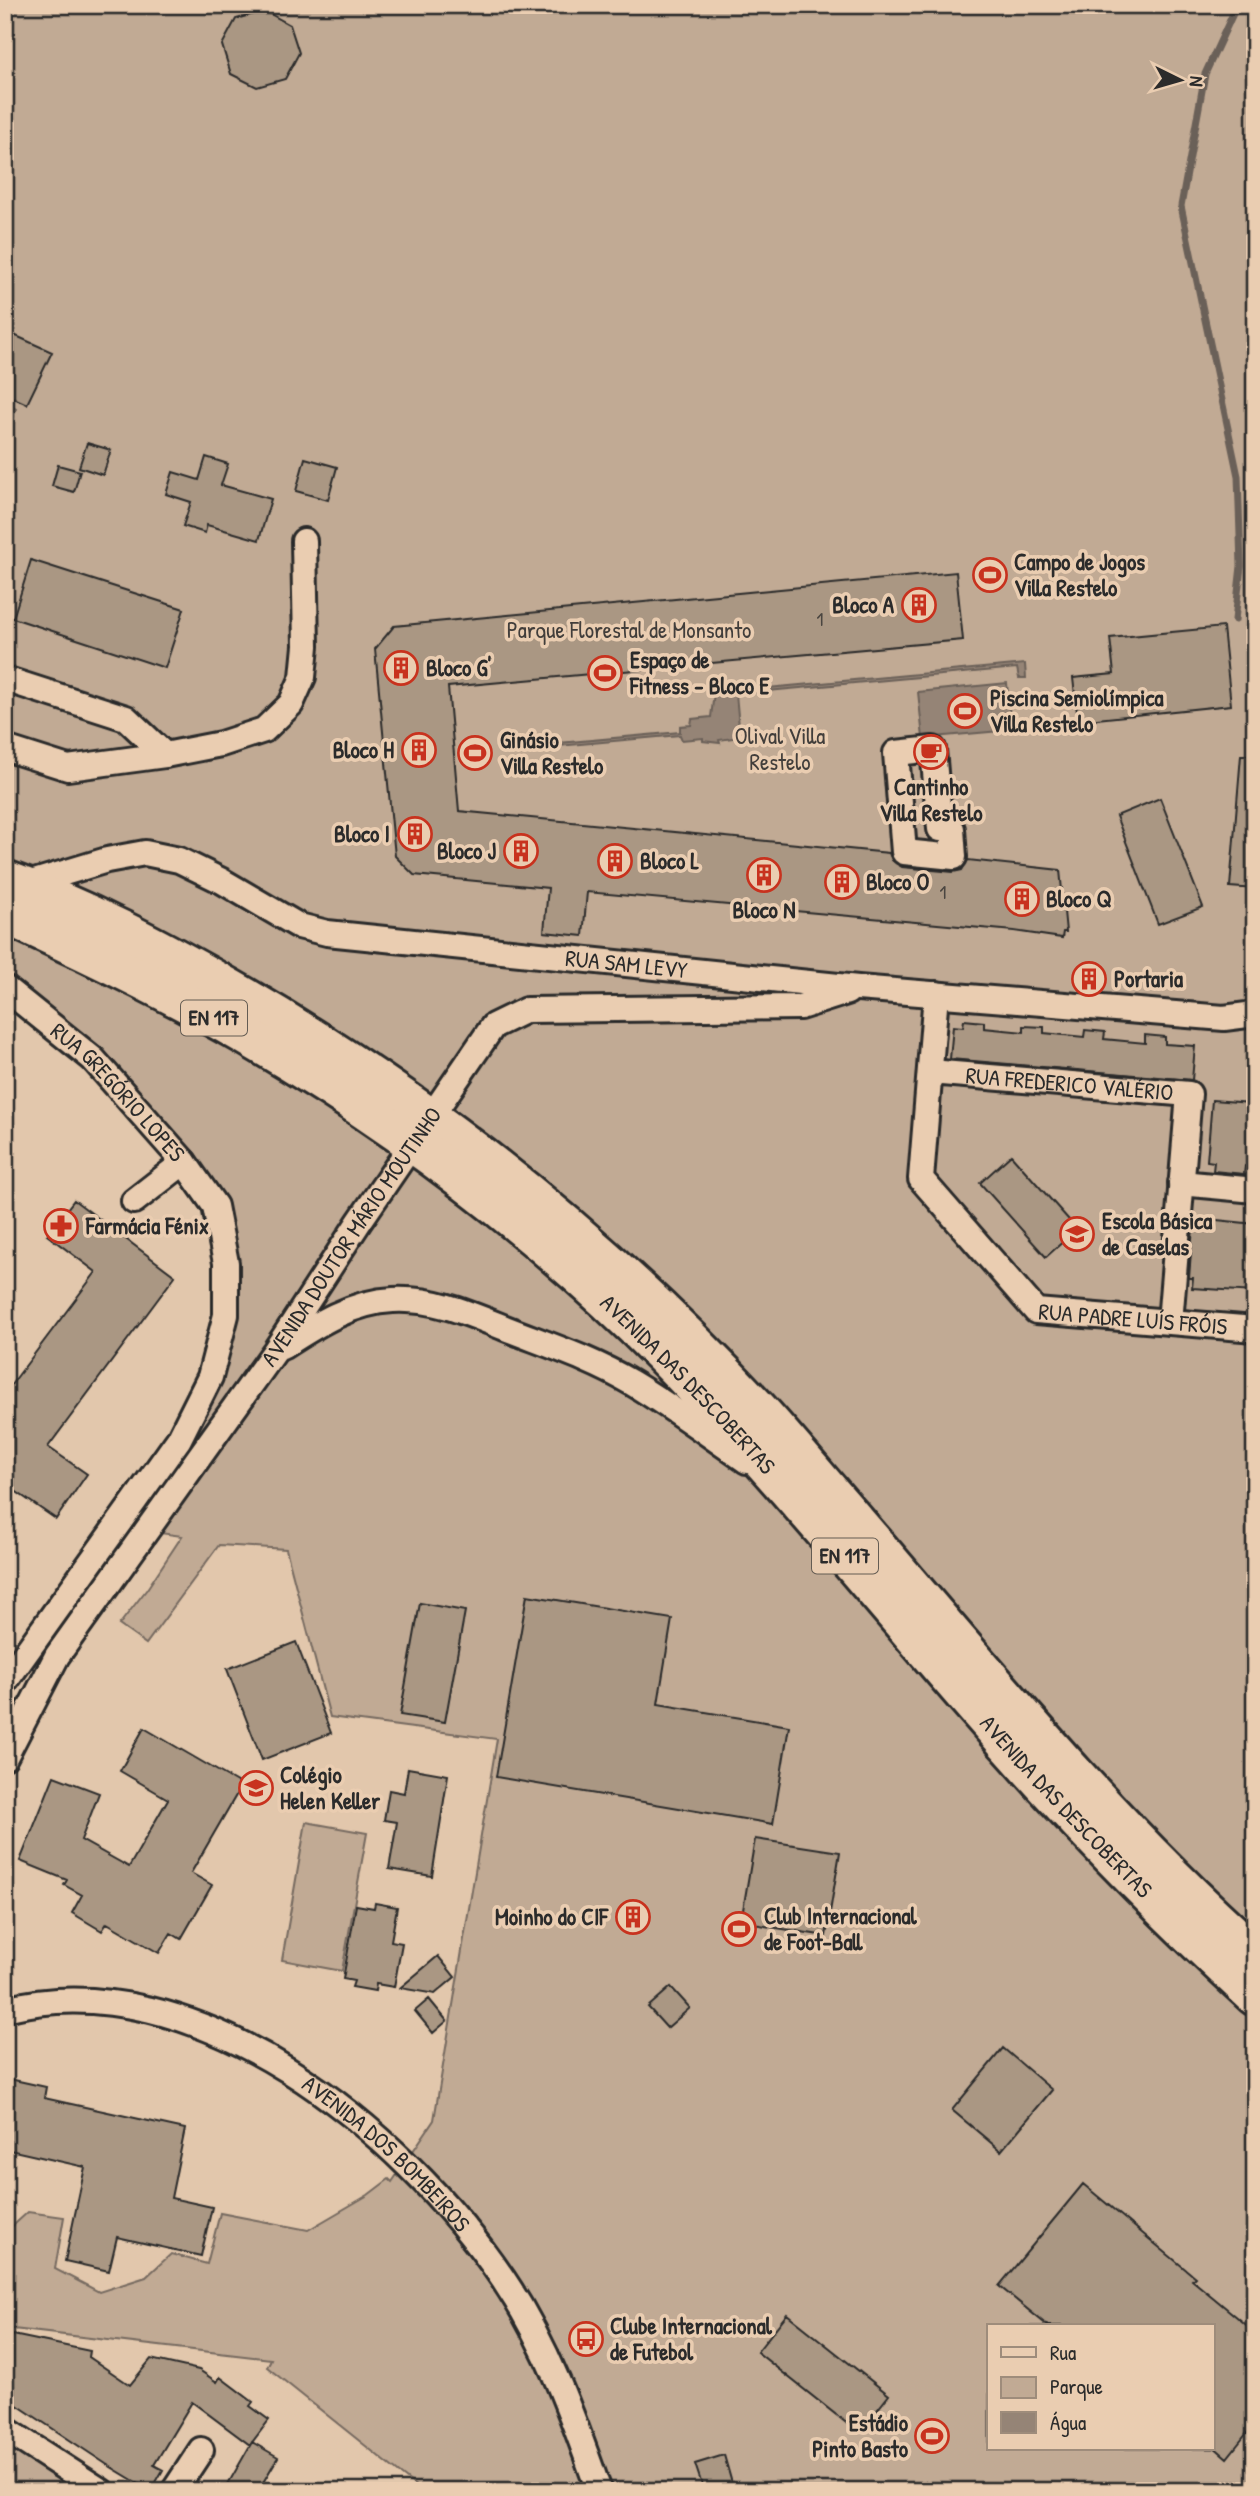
<svg xmlns="http://www.w3.org/2000/svg" width="1260" height="2496" font-family="'Patrick Hand',sans-serif">
	<rect width="100%" height="100%" fill="#e2c7ac"/>
	<filter id="ink" filterUnits="userSpaceOnUse"><feTurbulence type="fractalNoise" baseFrequency=".0143" numOctaves="2"/><feDisplacementMap in="SourceGraphic" scale="14" xChannelSelector="R" yChannelSelector="G"/><feConvolveMatrix kernelMatrix="1 2 1 2 8 2 1 2 1" color-interpolation-filters="sRGB"/></filter>
	<g filter="url(#ink)">
		<path fill="#c1aa94" stroke="#766a60" stroke-width="2" fill-rule="evenodd" d="M5,5h1250v2486h-833l-155,-124 4,-8 -266,-31v-95l23,-21 36,5 -9,52 44,23 47,-15 25,-23 36,10 13,-51 88,17 60,-35 21,-16 3,3 42,-62 63,-381 -167,-22 -44,-168 -67,-4 -73,99 -27,-19 28,-36 35,-53 -51,-7 82,-150 16,-64 -27,-129 -166,-176 -31,-37v-537l11,-27 -11,-6zM989,2326h224v123h-224z
			M306,1822l61,11 -25,138 -60,-11z
			M5,2440l79,51h-79z"/>
		<path fill="#958476" stroke="#6b6058" stroke-width="2" d="M1025,664l1,14h-7l-2,-10 -281,26 4,43 -21,3 1,3 -17,-2v-3l-21,2 -2,-5 -132,12v-3l132,-12v-6l11,-1 1,-6 19,-2 3,-24z
			M1007,683l4,47 -88,8 -5,-46z"/>
		<g fill="none" stroke-linecap="round" stroke-linejoin="round">
			<path stroke="#6b6058" stroke-width="7" d="M1235,620l6,-54 -3,-90 -57,-270 24,-132 32,-69"/>
		</g>
		<path fill="#aa9783" stroke="#2b2b2b" stroke-width="2" d="M265,11l25,14 9,28 -14,26 -28,8 -26,-13 -9,-29 14,-26z
			M5,331l47,21 -25,52 -22,-10z
			M87,443l24,7 -8,25 -24,-8z
			M206,457l22,7 -7,21 50,14 -12,41 -52,-15 -2,8 -22,-7 8,-24 -25,-8 7,-22 26,8z
			M305,458l32,9 -9,33 -32,-9z
			M58,465l22,6 -6,21 -22,-6z
			M31,560l153,49 -19,59 -152,-50z
			M956,572l7,68 -515,47 11,124 430,42 3,7 10,7 51,5 9,-2 6,-10 92,10 6,62h-3l-1,6 -48,-7 -427,-39 -4,44 -39,-4 4,-44 -134,-13 -19,-19 -20,-207 19,-23z
			M1223,627l8,78 -153,16 -5,-43 41,-4 -4,-36z
			M1241,755h14v134l-25,-2z
			M1160,798l43,109 -45,17 -42,-108z
			M964,1020l20,2v6l40,4v-6l20,1v6l40,4 1,-7 20,2 -1,7 41,4v-8l20,2v7l30,2 -3,34 -242,-21 3,-33 10,1z
			M1212,1100l39,3 -1,10h5v54l-10,-1 -1,8 -31,-3 1,-9 -7,-1z
			M1011,1155l66,74 -31,28 -66,-74z
			M74,1200l101,76 -127,171 39,27 -31,45 -51,-35v-91l91,-121 -49,-37z
			M1197,1218l58,6v68l-63,-4 1,-10h-4l4,-51 3,1z
			M527,1595l145,24 -14,85 131,22 -16,98 -277,-47z
			M420,1603l45,8 -20,111 -45,-7z
			M296,1642l35,91 -69,27 -35,-91z
			M144,1728l98,57 -51,88 21,12 -31,54 -10,-6 -12,20 -52,-30 -5,8 -30,-18 10,-18 -18,-10 3,-5 -47,-19 34,-85 45,17 -18,47 48,27 39,-68 -48,-28z
			M408,1768l40,7 -16,101 -43,-7 8,-47 -13,-2 5,-30 15,3z
			M755,1839l85,13 -14,84 -85,-14z
			M375,1903l22,4 -6,34 11,2 -8,44 -18,-3 -1,7 -23,-4 2,-6 -11,-2 13,-74 18,3z
			M621 1916a12 12 0 1 1 24 0a12 12 0 1 1-24 0Z
			M438,1956l17,21 -20,17 -35,-6z
			M671,1987l19,21 -23,20 -19,-21z
			M429,1999l18,22 -14,12 -18,-22z
			M1003,2048l49,42 -51,61 -49,-41z
			M5,2078l41,9 -2,11 141,31 -14,69 41,9 -11,49 -84,-19 -8,34 -44,-10 20,-94 -80,-18z
			M1083,2184l112,93 -3,3 63,52v91l-28,35 -14,-12v-120h-165l-49,-40z
			M787,2314l102,81 -30,38 -102,-81z
			M13,2335l77,16 -1,6 41,28 21,-26 48,11 18,12 3,-5 33,25 -3,4 19,14 -19,25 -58,-43 -38,63 9,5 -12,21 -45,-27 -101,-67v-43z
			M252,2442l26,15 -20,34h-34z
			M724,2455l9,32 -11,4h-18l-9,-27z"/>
		<g fill="none" stroke-linecap="round" stroke-linejoin="round">
			<g stroke="#2b2b2b" stroke-width="30">
				<g id="street">
					<path d="M5,679l121,39 39,37"/>
					<path d="M5,748l63,20 97,-13 56,-11 43,-14 27,-26 12,-27 3,-31 -2,-105"/>
					<path d="M933,749l7,80h12l2,28 -50,-5 -8,-99z"/>
					<path id="s1" d="M21,886l86,-26 38,-7 34,7 43,21 77,45 28,7 531,55 366,30 31,-4"/>
					<path id="s2" d="M5,988l88,71 91,103 31,44 11,57v52l-16,62 -31,62 -174,243"/>
					<path id="s3" d="M936,994l-15,185 115,132 219,18"/>
					<path id="s4" d="M930,1072l259,22 -19,228"/>
					<path d="M1181,1183l74,7"/>
					<path d="M134,1201l50,-39"/>
					<path d="M282,1347c34,-22 69,-45 111,-47 41,-2 75,13 112,28 43,17 87,31 127,55 40,24 77,52 115,78"/>
					<path id="s5" d="M5,1757l52,-101 218,-305 84,-129 134,-196 33,-16 274,-3 47,-15"/>
					<path id="s6" d="M5,2009c191,-49 398,122 498,270 44,65 70,138 96,212"/>
					<path d="M5,2429l96,62"/>
					<path d="M174,2491l27,-41"/>
				</g>
			</g>
			<g stroke="#2b2b2b" stroke-width="44">
				<g id="primary">
					<path d="M5,880c79,28 154,68 226,109 197,113 374,255 528,421 32,35 62,72 93,107 128,149 256,307 403,437"/>
					<path id="s7" d="M5,914c82,38 162,76 240,121 151,88 295,196 419,321 110,111 208,233 311,351 88,102 181,198 280,289"/>
				</g>
			</g>
			<use href="#street" stroke="#eacdb1" stroke-width="24"/>
			<use href="#primary" stroke="#eacdb1" stroke-width="38"/>
		</g>
	</g>
	<defs>
		<g id="stadium-ring" transform="scale(1.75)"><circle r="9.5" fill="#eacdb1" stroke="#c8321e" stroke-width="1.5"/><path d="M0-5a6.5 5 0 1 0 0 10a6.5 5 0 1 0 0-10ZM-3.5-1.8h7v3.6h-7Z" fill="#c8321e"/></g>
		<g id="building-ring" transform="scale(1.75)"><circle r="9.5" fill="#eacdb1" stroke="#c8321e" stroke-width="1.5"/><path d="M-4-6H4V6H1V3H-1V6H-4ZM-2.5-4.3h1.7v1.8h-1.7ZM.8-4.3h1.7v1.8H.8ZM-2.5-1h1.7V.8h-1.7ZM.8-1h1.7V.8H.8Z" fill="#c8321e"/></g>
		<g id="cafe-ring" transform="scale(1.75)"><circle r="9.5" fill="#eacdb1" stroke="#c8321e" stroke-width="1.5"/><path d="M-5.5-4.5H6V0H3Q3 3.5 0 3.5H-2.5Q-5.5 3.5-5.5 0ZM3-3.2v2h1.7v-2ZM-6 4.5H4V6H-6Z" fill="#c8321e"/></g>
		<g id="pharmacy-ring" transform="scale(1.75)"><circle r="9.5" fill="#eacdb1" stroke="#c8321e" stroke-width="1.5"/><path d="M-2-6h4v4h4v4h-4v4h-4v-4h-4v-4h4Z" fill="#c8321e"/></g>
		<g id="school-ring" transform="scale(1.75)"><circle r="9.5" fill="#eacdb1" stroke="#c8321e" stroke-width="1.5"/><path d="M0-5L7-2L0 1L-7-2ZM-4 1L0 2.5L4 1V4Q0 6-4 4Z" fill="#c8321e"/></g>
		<g id="bus-ring" transform="scale(1.75)"><circle r="9.5" fill="#eacdb1" stroke="#c8321e" stroke-width="1.5"/><path d="M-5-6H5V4H4V6H2V4H-2V6H-4V4H-5ZM-3.5-4V0h7V-4ZM-3.5 1.2v1.5H-2V1.2ZM2 1.2v1.5H3.5V1.2Z" fill="#c8321e"/></g>
	</defs>
	<g fill-rule="evenodd">
		<use href="#stadium-ring" x="990" y="575"/>
		<use href="#building-ring" x="919" y="605"/>
		<use href="#building-ring" x="401" y="668"/>
		<use href="#stadium-ring" x="605" y="673"/>
		<use href="#stadium-ring" x="965" y="711"/>
		<use href="#building-ring" x="419" y="750"/>
		<use href="#cafe-ring" x="931" y="752"/>
		<use href="#stadium-ring" x="475" y="753"/>
		<use href="#building-ring" x="415" y="834"/>
		<use href="#building-ring" x="521" y="851"/>
		<use href="#building-ring" x="615" y="861"/>
		<use href="#building-ring" x="764" y="875"/>
		<use href="#building-ring" x="842" y="882"/>
		<use href="#building-ring" x="1022" y="899"/>
		<use href="#building-ring" x="1089" y="979"/>
		<use href="#pharmacy-ring" x="61" y="1226"/>
		<use href="#school-ring" x="1077" y="1234"/>
		<use href="#school-ring" x="256" y="1788"/>
		<use href="#building-ring" x="633" y="1917"/>
		<use href="#stadium-ring" x="739" y="1929"/>
		<use href="#bus-ring" x="586" y="2339"/>
		<use href="#stadium-ring" x="932" y="2436"/>
	</g>
	<g text-anchor="middle" stroke-width="7" stroke-linejoin="round" paint-order="stroke">
		<g font-size="19" fill="#4b4641">
			<text x="820" y="626">1</text>
			<text x="943" y="899">1</text>
		</g>
		<g fill="#eacdb1" stroke="#645c53" stroke-width="2">
			<rect x="181" y="1000.5" width="66" height="35" rx="5"/>
			<rect x="812" y="1538.5" width="66" height="35" rx="5"/>
		</g>
		<g font-size="21" font-weight="bold" fill="#2b2b2b">
			<text x="214" y="1025">EN 117</text>
			<text x="845" y="1563">EN 117</text>
		</g>
		<g font-size="23" font-weight="bold" fill="#2b2b2b" stroke="#eacdb1" text-anchor="start">
			<text x="1014" y="570">Campo de Jogos<tspan x="1014" dy="26">Villa Restelo</tspan></text>
			<text x="894" y="613" text-anchor="end">Bloco A</text>
			<text x="630" y="668">Espaço de<tspan x="630" dy="26">Fitness - Bloco E</tspan></text>
			<text x="426" y="676">Bloco G'</text>
			<text x="990" y="706">Piscina Semiolímpica<tspan x="990" dy="26">Villa Restelo</tspan></text>
			<text x="500" y="748">Ginásio<tspan x="500" dy="26">Villa Restelo</tspan></text>
			<text x="394" y="758" text-anchor="end">Bloco H</text>
			<text x="931" y="795" text-anchor="middle">Cantinho<tspan x="931" dy="26">Villa Restelo</tspan></text>
			<text x="390" y="842" text-anchor="end">Bloco I</text>
			<text x="496" y="859" text-anchor="end">Bloco J</text>
			<text x="640" y="869">Bloco L</text>
			<text x="866" y="890">Bloco O</text>
			<text x="1046" y="907">Bloco Q</text>
			<text x="764" y="918" text-anchor="middle">Bloco N</text>
			<text x="1114" y="987">Portaria</text>
			<text x="1102" y="1229">Escola Básica<tspan x="1102" dy="26">de Caselas</tspan></text>
			<text x="86" y="1234">Farmácia Fénix</text>
			<text x="280" y="1783">Colégio<tspan x="280" dy="26">Helen Keller</tspan></text>
			<text x="764" y="1924">Club Internacional<tspan x="764" dy="26">de Foot-Ball</tspan></text>
			<text x="608" y="1925" text-anchor="end">Moinho do CIF</text>
			<text x="610" y="2334">Clube Internacional<tspan x="610" dy="26">de Futebol</tspan></text>
			<text x="908" y="2431" text-anchor="end">Estádio<tspan x="908" dy="26">Pinto Basto</tspan></text>
		</g>
		<g font-size="23" fill="#423e3b" stroke="#eacdb1">
			<text x="629" y="638">Parque Florestal de Monsanto</text>
			<text x="780" y="744">Olival Villa<tspan x="780" dy="26">Restelo</tspan></text>
		</g>
		<g font-size="23" fill="#2b2b2b" stroke="#eacdb1">
			<text dy="8" stroke="none"><textPath href="#s1" startOffset="630">RUA SAM LEVY</textPath></text>
			<text dy="8" stroke="none"><textPath href="#s4" startOffset="140">RUA FREDERICO VALÉRIO</textPath></text>
			<text dy="8" stroke="none"><textPath href="#s2" startOffset="154">RUA GREGÓRIO LOPES</textPath></text>
			<text dy="8" stroke="none"><textPath href="#s5" startOffset="626">AVENIDA DOUTOR MÁRIO MOUTINHO</textPath></text>
			<text dy="8" stroke="none"><textPath href="#s3" startOffset="458">RUA PADRE LUÍS FRÓIS</textPath></text>
			<text dy="8" stroke="none"><textPath href="#s7" startOffset="835">AVENIDA DAS DESCOBERTAS</textPath></text>
			<text dy="8" stroke="none"><textPath href="#s7" startOffset="1402">AVENIDA DAS DESCOBERTAS</textPath></text>
			<text dy="8" stroke="none"><textPath href="#s6" startOffset="427">AVENIDA DOS BOMBEIROS</textPath></text>
		</g>
	</g>
	<rect width="1260" height="2496" fill="none" stroke="#eacdb1" stroke-width="28"/>
	<rect x="14" y="14" width="1232" height="2468" fill="none" stroke="#2b2b2b" stroke-width="2.5" filter="url(#ink)"/>
	<rect x="987" y="2324" width="228" height="126" fill="#eacdb1" stroke="#9e8c7b" stroke-width="2"/>
	<rect x="1001" y="2347" width="35" height="10" fill="#eacdb1" stroke="#9e8c7b" stroke-width="2"/>
	<text x="1050" y="2360" font-size="21" fill="#2b2b2b">Rua</text>
	<rect x="1001" y="2377" width="35" height="21" fill="#c1aa94" stroke="#9e8c7b" stroke-width="2"/>
	<text x="1050" y="2394" font-size="21" fill="#2b2b2b">Parque</text>
	<rect x="1001" y="2412" width="35" height="21" fill="#958476" stroke="#9e8c7b" stroke-width="2"/>
	<text x="1050" y="2430" font-size="21" fill="#2b2b2b">Água</text>
	<g transform="translate(1180 80) rotate(95)" stroke="#eacdb1" stroke-width="5" paint-order="stroke">
	<path d="M0-5L12 26L0 18L-12 26Z" fill="#2b2b2b"/>
	<text y="-10" font-size="19" font-weight="bold" text-anchor="middle" fill="#2b2b2b">N</text>
	</g>
</svg>
